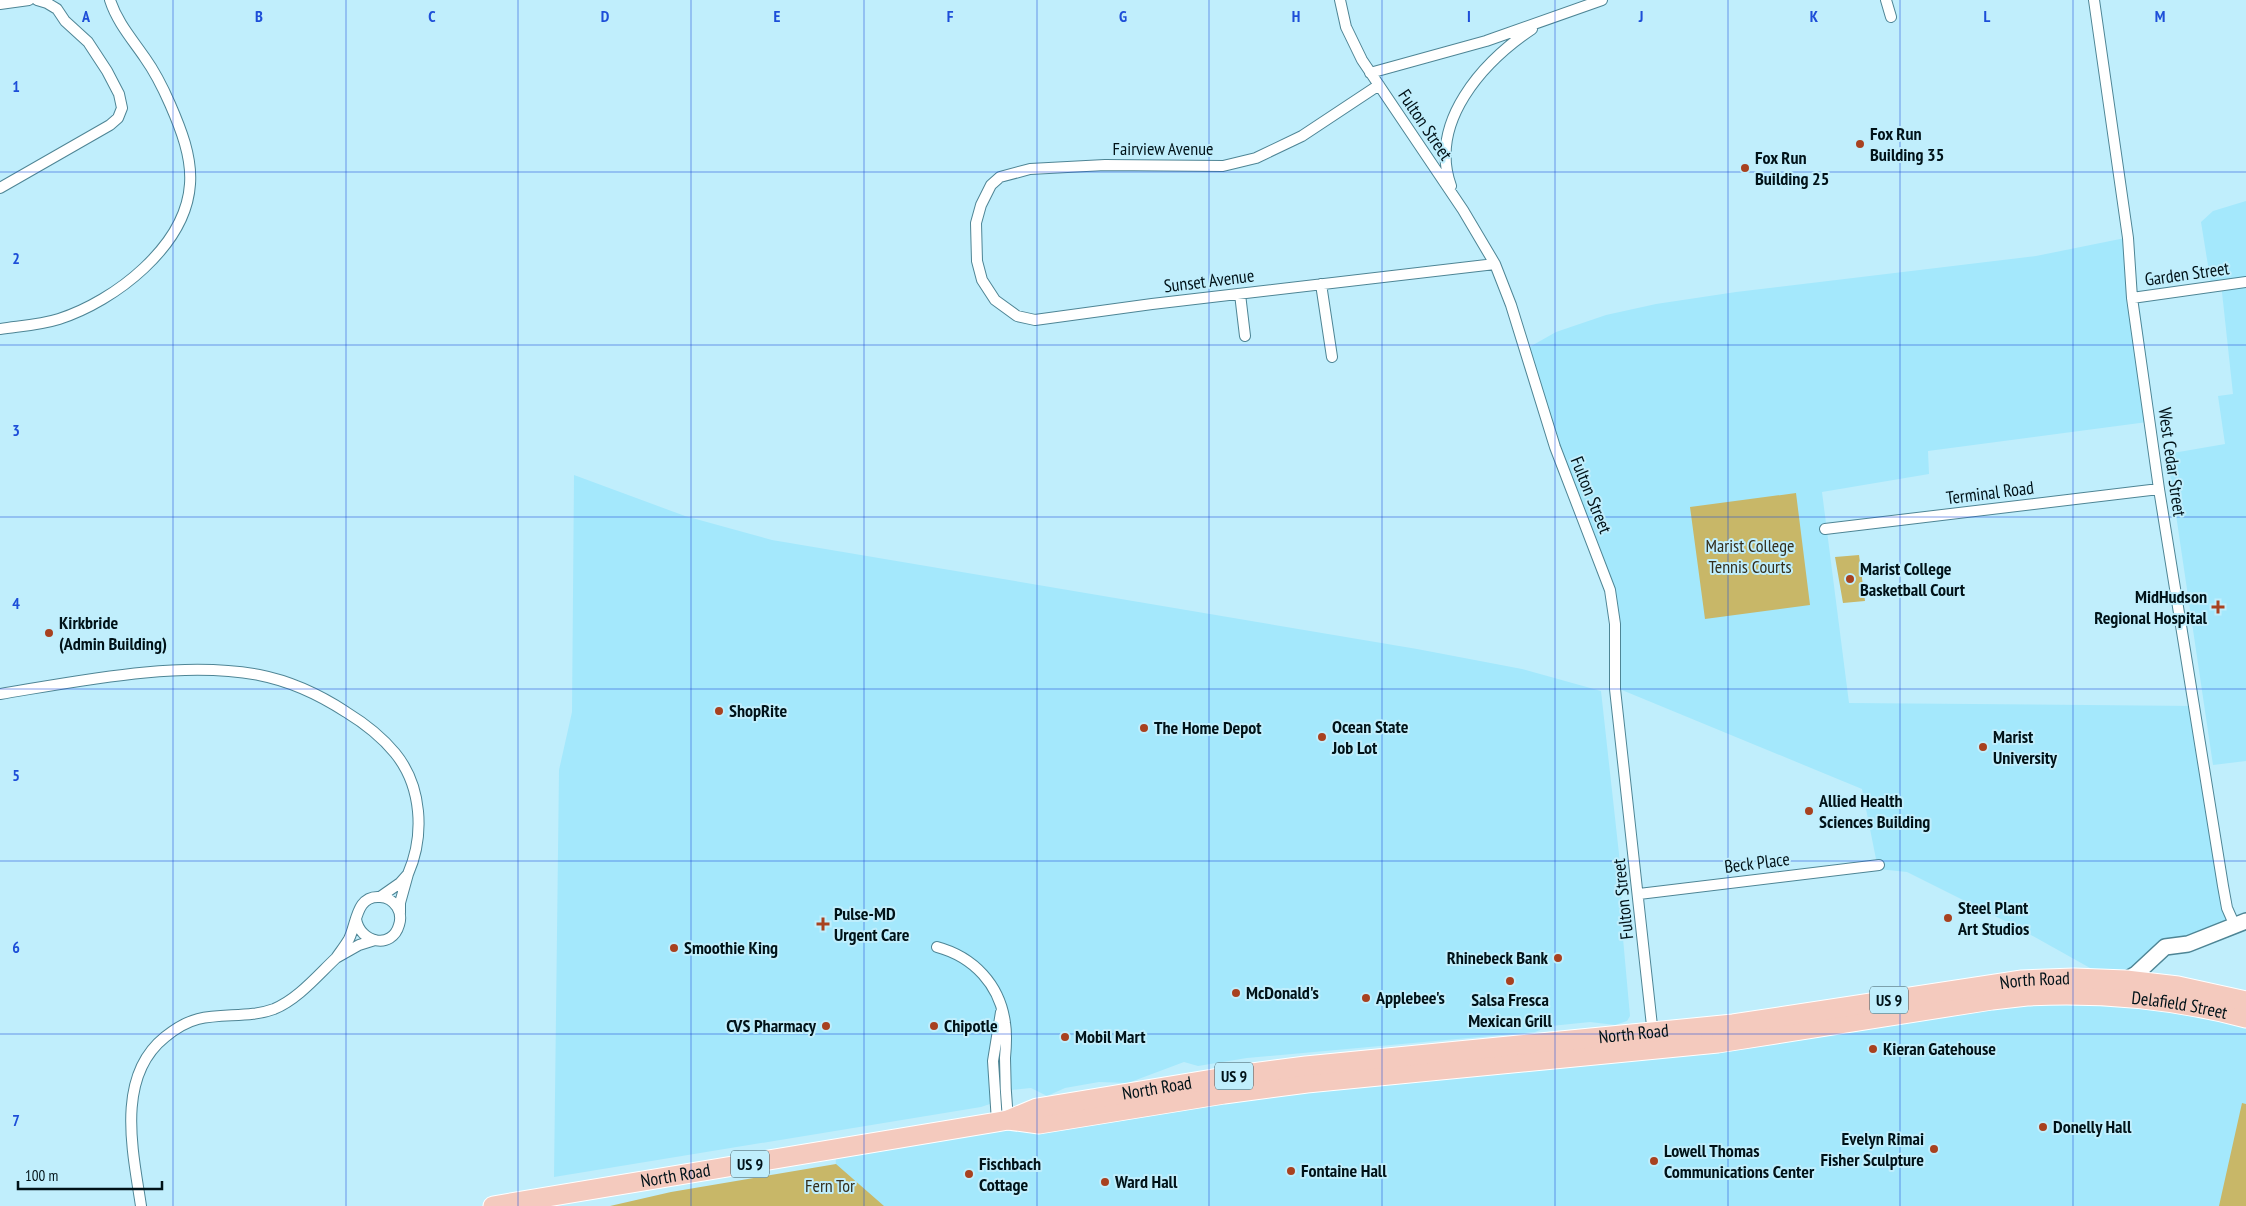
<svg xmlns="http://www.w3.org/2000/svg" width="2246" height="1206" font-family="'PT Sans Narrow',sans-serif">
	<rect width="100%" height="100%" fill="#c0eefc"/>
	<path fill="#a4e8fc" d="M2246,201v560l-33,4 -46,-311 58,-10 -7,-48 15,-2 -12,-111 -10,1 -10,-62 12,-11z
		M2130,237l25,184 -227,30 1,23 -107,18 27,211 348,3 34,200 7,20 -56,14 -47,33 111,28v205h-1411l1,-56 1263,-177 -84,-47 -108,-54 -29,-3 -16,-80 -245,-101 -2,-94 -15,-47 -55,-135 -19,-63 30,-17 50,-17 50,-11 80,-12 300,-36z
		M574,475l111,41 87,24 645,109 105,20 79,22 20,181 1,55 8,89 -3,5 -12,4 -25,-3 -39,4 -16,6 -288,26 -49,8 -14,-4 -56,21 -29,-1 -34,6 -18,8 -16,-8 -30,3 -8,12 -12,4 -427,70 5,-407 13,-58z"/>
	<path fill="#c8b768" d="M1796,493l14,112 -105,14 -15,-112z
		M1859,555l6,46 -22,2 -8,-46z
		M2242,1103l4,1v102h-27z
		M836,1164l48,42h-274l61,-14z"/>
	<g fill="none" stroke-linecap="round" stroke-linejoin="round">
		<g stroke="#4e8595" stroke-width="12">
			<path id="street" d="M1340,0l6,27 16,33 101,150 32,54 16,41 44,142 55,143 5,34v65l38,346
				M1886,0l5,17
				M2094,0l34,238 4,60 27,191 64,397 4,22 8,18
				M0,4l29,-4
				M1370,73l116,-32 116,-41
				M1379,85l-77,51 -46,22 -33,8 -118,-1 -75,4 -30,8 -9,8 -10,20 -5,18 1,38 5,19 13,20 22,16 18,4 117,-16 343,-40
				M1451,186c-23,-64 32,-124 81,-157
				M0,188l110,-63 8,-7 4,-10 -3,-14 -12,-23 -19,-29 -23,-21 -8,-12 -10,-6 -10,-3
				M1321,284l11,73
				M1240,294l5,42
				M2132,298l114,-16
				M0,329c20,-3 40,-4 59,-10 56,-18 127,-73 131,-135 2,-27 -9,-55 -20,-80 -7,-16 -15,-32 -25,-46 -13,-19 -28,-36 -35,-58
				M1825,529l334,-40
				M0,694c79,-13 180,-34 259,-19 31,6 61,20 87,37 18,11 35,24 49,41 27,33 30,82 13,121
				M1639,894l240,-29
				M380,897l20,-14 8,-9 -8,29v10
				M356,919c4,24 36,31 43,6 2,-6 1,-13 -2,-18 -4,-6 -10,-10 -17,-10 -24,-2 -23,26 -31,42 -4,7 -9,13 -13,19l23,-13 16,-5
				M937,947c37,10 63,38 68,76 2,12 1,24 0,35 0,21 1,41 3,62
				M997,1122l-4,-61 8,-49
				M141,1206c-8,-54 -26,-129 24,-169 10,-8 21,-15 33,-18 25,-6 52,-1 76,-10 24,-10 43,-33 62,-51"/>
		</g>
		<g stroke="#4e8595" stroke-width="18">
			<path id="secondary" d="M2126,980l10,-6 29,-27 23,-3 58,-23"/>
		</g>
		<g stroke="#fff" stroke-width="21">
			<g id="highway">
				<path id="s1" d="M1008,1120l31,4 185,-30 83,-11 411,-40 274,-43 35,-4c75,-4 147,3 219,22"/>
				<path id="s2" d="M493,1206l504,-84 11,-2 29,-12 200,-33 69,-9 427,-42 289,-44 52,-2 52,2 52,6 68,15"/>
			</g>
		</g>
		<use href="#street" stroke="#fff" stroke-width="10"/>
		<use href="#secondary" stroke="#fff" stroke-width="15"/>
		<use href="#highway" stroke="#f4cabe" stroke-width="19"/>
	</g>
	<path fill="none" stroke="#1d4ed8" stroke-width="1" stroke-opacity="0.55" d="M173,0v1206M346,0v1206M518,0v1206M691,0v1206M864,0v1206M1037,0v1206M1209,0v1206M1382,0v1206M1555,0v1206M1728,0v1206M1900,0v1206M2073,0v1206M0,172h2246M0,345h2246M0,517h2246M0,689h2246M0,861h2246M0,1034h2246"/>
	<g fill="#a8411f" stroke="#c0eefc" stroke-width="2">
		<circle cx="1860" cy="144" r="5"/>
		<circle cx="1745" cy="168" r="5"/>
		<circle cx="1850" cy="579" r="5"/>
		<path d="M2215.5 599.5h5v5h5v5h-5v5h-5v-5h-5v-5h5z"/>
		<circle cx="49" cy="633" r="5"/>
		<circle cx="719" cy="711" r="5"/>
		<circle cx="1144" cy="728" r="5"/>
		<circle cx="1322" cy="737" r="5"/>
		<circle cx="1983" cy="747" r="5"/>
		<circle cx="1809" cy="811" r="5"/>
		<circle cx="1948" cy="918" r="5"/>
		<path d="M820.5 916.5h5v5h5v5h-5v5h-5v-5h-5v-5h5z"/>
		<circle cx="674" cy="948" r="5"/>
		<circle cx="1558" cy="958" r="5"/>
		<circle cx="1510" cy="981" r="5"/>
		<circle cx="1236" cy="993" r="5"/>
		<circle cx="1366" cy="998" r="5"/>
		<circle cx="826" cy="1026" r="5"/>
		<circle cx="934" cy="1026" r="5"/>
		<circle cx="1065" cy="1037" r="5"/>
		<circle cx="1873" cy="1049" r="5"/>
		<circle cx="2043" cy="1127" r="5"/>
		<circle cx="1934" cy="1149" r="5"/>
		<circle cx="1654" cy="1161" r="5"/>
		<circle cx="1291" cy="1171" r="5"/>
		<circle cx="969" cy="1174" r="5"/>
		<circle cx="1105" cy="1182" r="5"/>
	</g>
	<g text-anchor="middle" stroke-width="4" stroke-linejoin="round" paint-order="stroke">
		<g fill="#c0eefc" stroke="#3a545c" stroke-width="1">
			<rect x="1870" y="986.5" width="38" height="27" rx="4"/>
			<rect x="1215" y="1062.5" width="38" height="27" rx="4"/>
			<rect x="731" y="1150.5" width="38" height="27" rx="4"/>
		</g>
		<g font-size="16" font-weight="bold" fill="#001218">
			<text x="1889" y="1006">US 9</text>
			<text x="1234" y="1082">US 9</text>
			<text x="750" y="1170">US 9</text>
		</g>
		<g font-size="18" fill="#001218" stroke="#c0eefc">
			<text transform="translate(1425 125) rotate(56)" y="6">Fulton Street</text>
			<text x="1163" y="155">Fairview Avenue</text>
			<text transform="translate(2187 274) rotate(-8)" y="6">Garden Street</text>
			<text transform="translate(1209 281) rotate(-7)" y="6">Sunset Avenue</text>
			<text transform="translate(2172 462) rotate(82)" y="6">West Cedar Street</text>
			<text transform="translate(1990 493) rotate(-7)" y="6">Terminal Road</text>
			<text transform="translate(1591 495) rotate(68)" y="6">Fulton Street</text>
			<text transform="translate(1757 863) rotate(-7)" y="6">Beck Place</text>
			<text transform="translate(1623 899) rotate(-96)" y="6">Fulton Street</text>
			<text dy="6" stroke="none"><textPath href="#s2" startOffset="1560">North Road</textPath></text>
			<text dy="6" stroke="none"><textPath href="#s1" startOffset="1181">Delafield Street</textPath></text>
			<text dy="6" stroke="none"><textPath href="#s2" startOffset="1155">North Road</textPath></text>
			<text dy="6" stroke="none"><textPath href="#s2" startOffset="675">North Road</textPath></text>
			<text dy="6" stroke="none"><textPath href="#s2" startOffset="185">North Road</textPath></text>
		</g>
		<g font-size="18" font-weight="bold" fill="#001218" stroke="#c0eefc" text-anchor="start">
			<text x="1870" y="140">Fox Run<tspan x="1870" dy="21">Building 35</tspan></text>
			<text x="1755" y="164">Fox Run<tspan x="1755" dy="21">Building 25</tspan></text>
			<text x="1860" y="575">Marist College<tspan x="1860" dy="21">Basketball Court</tspan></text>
			<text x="2207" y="603" text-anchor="end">MidHudson<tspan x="2207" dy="21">Regional Hospital</tspan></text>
			<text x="59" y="629">Kirkbride<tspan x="59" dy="21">(Admin Building)</tspan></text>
			<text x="729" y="717">ShopRite</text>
			<text x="1332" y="733">Ocean State<tspan x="1332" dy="21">Job Lot</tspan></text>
			<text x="1154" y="734">The Home Depot</text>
			<text x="1993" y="743">Marist<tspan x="1993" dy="21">University</tspan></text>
			<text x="1819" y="807">Allied Health<tspan x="1819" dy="21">Sciences Building</tspan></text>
			<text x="1958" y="914">Steel Plant<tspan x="1958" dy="21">Art Studios</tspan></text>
			<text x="834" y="920">Pulse-MD<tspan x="834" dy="21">Urgent Care</tspan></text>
			<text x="684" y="954">Smoothie King</text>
			<text x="1548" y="964" text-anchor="end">Rhinebeck Bank</text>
			<text x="1246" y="999">McDonald's</text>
			<text x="1376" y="1004">Applebee's</text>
			<text x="1510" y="1006" text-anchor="middle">Salsa Fresca<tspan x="1510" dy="21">Mexican Grill</tspan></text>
			<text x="816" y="1032" text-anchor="end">CVS Pharmacy</text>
			<text x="944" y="1032">Chipotle</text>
			<text x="1075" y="1043">Mobil Mart</text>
			<text x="1883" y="1055">Kieran Gatehouse</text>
			<text x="2053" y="1133">Donelly Hall</text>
			<text x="1924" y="1145" text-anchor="end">Evelyn Rimai<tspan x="1924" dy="21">Fisher Sculpture</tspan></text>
			<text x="1664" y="1157">Lowell Thomas<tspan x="1664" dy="21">Communications Center</tspan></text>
			<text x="979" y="1170">Fischbach<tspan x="979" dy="21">Cottage</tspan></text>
			<text x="1301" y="1177">Fontaine Hall</text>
			<text x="1115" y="1188">Ward Hall</text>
		</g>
		<g font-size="18" fill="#332e1b" stroke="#c0eefc">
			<text x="1750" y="552">Marist College<tspan x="1750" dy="21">Tennis Courts</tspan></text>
			<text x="830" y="1192">Fern Tor</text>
		</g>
	</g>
	<g font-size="16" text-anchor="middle" font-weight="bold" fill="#1d4ed8" stroke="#c0eefc" stroke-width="4" stroke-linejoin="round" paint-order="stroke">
		<text x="86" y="22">A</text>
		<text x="259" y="22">B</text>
		<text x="432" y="22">C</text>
		<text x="605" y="22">D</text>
		<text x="777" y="22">E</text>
		<text x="950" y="22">F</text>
		<text x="1123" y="22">G</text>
		<text x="1296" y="22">H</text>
		<text x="1469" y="22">I</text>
		<text x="1641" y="22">J</text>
		<text x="1814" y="22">K</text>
		<text x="1987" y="22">L</text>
		<text x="2160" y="22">M</text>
		<text x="16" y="92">1</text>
		<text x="16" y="264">2</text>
		<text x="16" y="436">3</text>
		<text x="16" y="609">4</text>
		<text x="16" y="781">5</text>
		<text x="16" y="953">6</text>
		<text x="16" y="1126">7</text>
	</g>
	<path d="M18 1181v8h144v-8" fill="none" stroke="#001218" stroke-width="2.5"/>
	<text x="25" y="1181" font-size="15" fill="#001218" stroke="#c0eefc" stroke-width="4" paint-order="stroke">100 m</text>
</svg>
